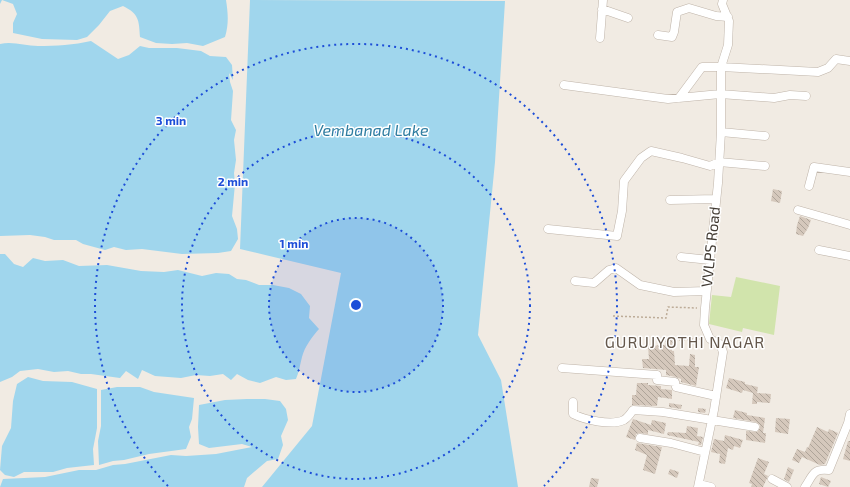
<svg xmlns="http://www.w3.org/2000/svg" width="850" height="487" font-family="'Exo 2',sans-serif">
	<defs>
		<pattern id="building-back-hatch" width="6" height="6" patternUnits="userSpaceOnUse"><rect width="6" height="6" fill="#d5c8bc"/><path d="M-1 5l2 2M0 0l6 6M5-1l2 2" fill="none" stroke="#aea499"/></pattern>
	</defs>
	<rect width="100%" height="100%" fill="#f1ebe3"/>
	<path fill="#d1e4ac" d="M736,277l44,9 -6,49 -31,-7 -1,4 -33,-8 3,-29 19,2z"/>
	<path fill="#a0d6ed" d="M0,0h226c2,13 3,24 -1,37l-22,9 -16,-3 -15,1 -16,-1 -16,-6c-1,-17 -1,-23 -17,-31l-13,5 -11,14 -12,12 -10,3 -35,-1 -29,-6v-10l4,-9 -4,-10 -11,-4 -2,4z
		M250,0l255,1 -10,161 -17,173 23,45 17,107h-256l50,-61 29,-153 -101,-24z
		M91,41l27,18 11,-4 11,-9 9,2h28l24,3 9,5 16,1 6,8 1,15 -4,-7 1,9 3,9 -2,29 5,10 -2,10 2,20 -2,13 1,11 -3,32 5,13 1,10 -7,12 -13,2 -36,1 -40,-5 -16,1 -12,-3 -9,3 -22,-6 -7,-4h-22l-9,-3 -15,-2 -30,1v-192c13,-3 25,2 38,2 18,0 36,-1 53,-5z
		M0,254h5l9,10 9,3 10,-9 12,3 18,-1 16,6 28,-1 34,6 23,1 14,-2 24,6 14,-3 13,1 8,5 9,1 13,5h14l16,3 12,6 9,12 -1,12 10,11c-7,8 -14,17 -17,28 -2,8 -3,15 -6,22l-10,1 -10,-3 -16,6 -12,-3 -11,-6 -6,6 -8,-6 -13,2 -14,-1 -15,3 -26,-2 -13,-6 -4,9 -12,-8 -6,7 -29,-4h-10l-13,-3 -14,1 -16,-3 -18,2 -8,6 -12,5z
		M28,377l15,4 29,1 25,7v39l-4,21 1,16 -27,3 -14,4h-29l-10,5 -9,-2 -5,-5 2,-24 9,-18 2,-27 4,-17z
		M117,387h23l14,5 40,6 -2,21 -3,8 2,10 -5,12 -37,5 -25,6 -11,1 -14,4 -1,-24 3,-15v-36z
		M247,399h18l15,2 6,8 2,11 -7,16 2,9 -5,14 -11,2 -20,17 -3,9h-244l3,-8 42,-2 34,-7h17l17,-5 12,-1 46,-9 15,1 30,-2 36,-7 -10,-3 -33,4 -10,-4 -1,-17 1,-22 26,-5z"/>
	<path fill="url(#building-back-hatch)" d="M773,189l9,2 -2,12 -9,-2z
		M800,216l11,4 -3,8 -5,8 -7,-2 1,-9z
		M665,339l8,1 -1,11h2l1,14 14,1 1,-12 5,1v12h4l-3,19 -15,-4v-3l-5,-2 -10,-2v-5l-23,-2 -1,-9h7l-1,-13 17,-1z
		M729,378l16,4v2l13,3 -1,6 14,1 -1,9 -13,-1v2h-5l1,-11 -10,-3 -1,3 -16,-5z
		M637,383h11v2l13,1v3l11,1v9l-14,-2 -1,9 -25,-1v-10h4z
		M669,403l13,2 -1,4 -12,-2z
		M698,408l8,1 -1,4 -7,-1z
		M735,410l12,3v2l18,3 -2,15h3l-1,10 -19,-3v-9l11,1 3,-4v-3l-4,-3 -23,-4z
		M776,418l14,1 -2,15 -13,-2z
		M633,419l18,6 1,-5 14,3 -2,11 -16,-4v4l-8,-1 -4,1 -1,6 -9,-3z
		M687,426l11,2 -1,8 6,1 -2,8h-3l1,-3 -32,-7 1,-3 18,1z
		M817,427l11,5 1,-3 9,4 -13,31 -5,1 -18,-8 -3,6 -7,-3 5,-11 8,3 2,-5 1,1z
		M725,435l18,5 -3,8 -6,-2 -1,4 -5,-2 -3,16 -6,-1 1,-9 -9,-2 3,-13 10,2z
		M848,441h2v20l-7,-2z
		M637,443l25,4 -7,27 -12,-4 4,-15 -12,-5z
		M758,458l11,4 -5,12 4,2 -5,11h-12l1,-3 -3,-1z
		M788,467l6,3 -5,12 -5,-3z
		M670,469l9,3 -2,6 -9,-4z
		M821,477l10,4 -3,6 -9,-3z
		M591,478l8,1 -2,8h-8z"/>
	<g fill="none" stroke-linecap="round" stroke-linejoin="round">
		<g stroke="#bfb4a9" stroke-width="9">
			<path id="minor" d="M602,9l26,9
				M658,35l14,2 2,-5 3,-20 12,-4 27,8 12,1
				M600,38l3,-38
				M564,85l104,14 52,-5 54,4 16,-3 16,1
				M679,98l23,-31h19l97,5 10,-4 8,-9 14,2
				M721,132l44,4
				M809,186l5,-19 36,5
				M670,200l46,-1
				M798,210l52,15
				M548,229l69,7 5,-25 2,-30 17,-23 10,-7 31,7 28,8 9,-4 46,4
				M819,250l31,6
				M681,257l29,3
				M575,281l19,2 15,-13 7,-2 24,17 34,7 32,-1
				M562,368l95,7v5l18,2 1,5 40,9
				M573,402v12c12,6 38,12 51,6 3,-2 7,-7 9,-10l30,2 92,15
				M640,438l31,5 34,9
				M772,479l15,8
				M699,484l12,3
				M698,487l16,-77 9,-58 -3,-8 -10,-5 -6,-14 1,-17 13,-125 3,-51v-65l7,-22 1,-24 -7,-17 1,-4
				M805,487c8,-12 8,-19 24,-17l19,-47 2,-9"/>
		</g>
		<path stroke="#bdac98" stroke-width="1.5" stroke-dasharray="2 2" stroke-linecap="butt" d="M613,316l53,2 2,-11 29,1
			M675,340l27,-1"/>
		<use href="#minor" stroke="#fff" stroke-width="8"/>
	</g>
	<circle cx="356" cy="305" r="87" fill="#1d4ed8" fill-opacity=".12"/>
	<g fill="none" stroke="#1d4ed8" stroke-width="2" stroke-dasharray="2 4">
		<circle cx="356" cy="305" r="87"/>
		<circle cx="356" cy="305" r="174"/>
		<path d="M168 486A261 261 0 1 1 544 486"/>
	</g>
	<g text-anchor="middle" stroke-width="3" stroke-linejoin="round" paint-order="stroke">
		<g font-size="15" fill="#423b33" stroke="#fff">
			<text transform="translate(711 247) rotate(-84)" y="5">VVLPS Road</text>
		</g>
		<g font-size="16" font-style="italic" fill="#2f7da1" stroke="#fff">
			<text x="371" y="136">Vembanad Lake</text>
		</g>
		<g font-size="16" letter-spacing="1" fill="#64574b" stroke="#fff">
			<text x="685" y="348">GURUJYOTHI NAGAR</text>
		</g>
	</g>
	<circle cx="356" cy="305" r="6" fill="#1d4ed8" stroke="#fff" stroke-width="2"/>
	<g font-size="12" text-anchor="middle" font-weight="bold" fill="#1d4ed8" stroke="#fff" stroke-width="3" stroke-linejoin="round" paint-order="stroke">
		<text x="171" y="125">3 min</text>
		<text x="233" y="186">2 min</text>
		<text x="294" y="248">1 min</text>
	</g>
</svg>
